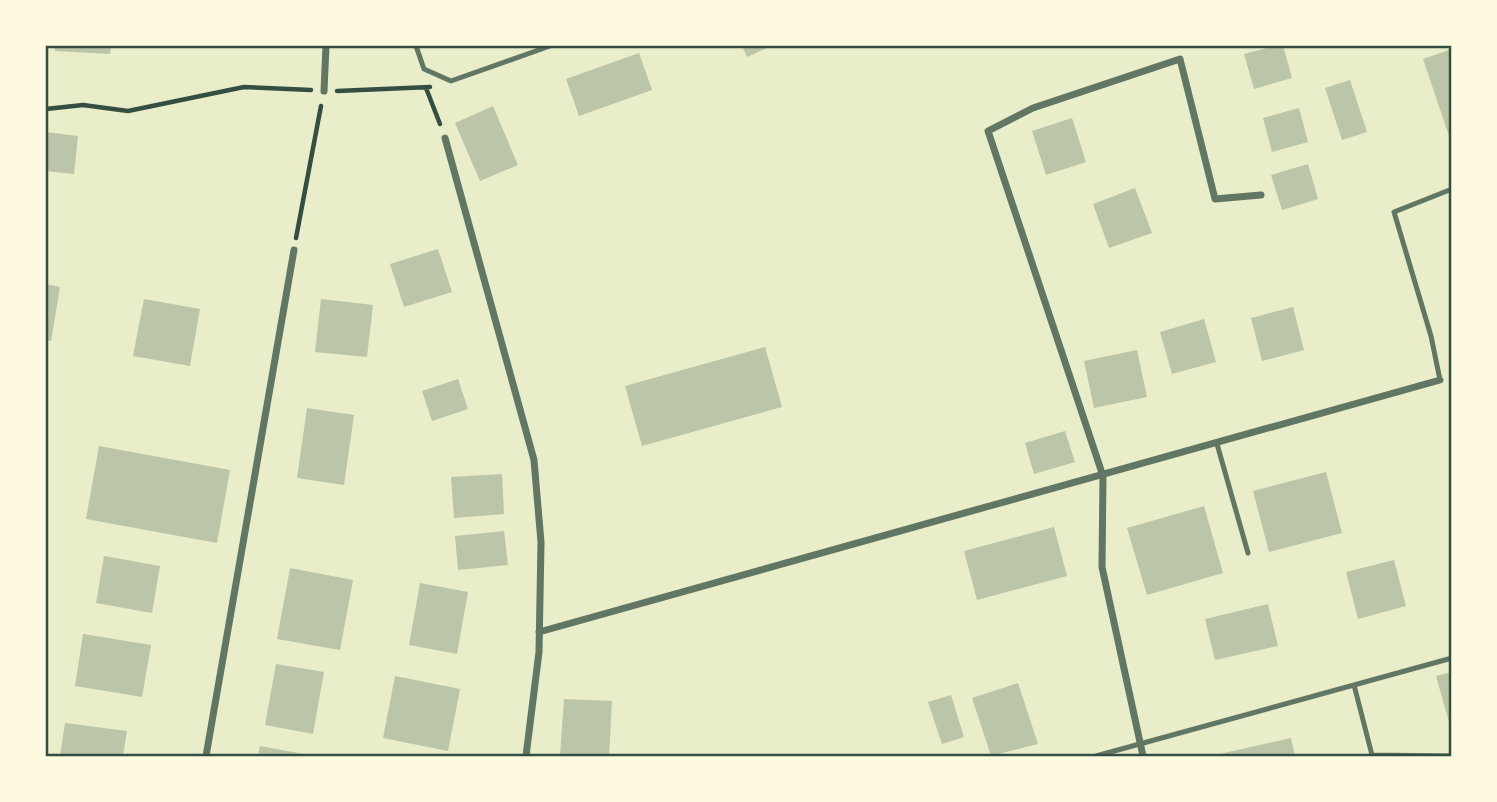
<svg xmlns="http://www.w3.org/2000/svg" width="1497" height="802" font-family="'Roboto Condensed',sans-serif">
	<rect width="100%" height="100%" fill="#e9edc9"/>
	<path fill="#bcc5a7" d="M55,46h56l-1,8 -55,-3z
		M742,46h29l-24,11z
		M1275,46h8l9,32 -38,11 -10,-35z
		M1452,49v86l-3,1 -26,-77z
		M639,53l13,37 -73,26 -13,-37z
		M1350,80l17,52 -25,8 -17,-52z
		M493,106l25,59 -38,16 -25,-58z
		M1299,108l9,34 -36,10 -9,-34z
		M1072,118l14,44 -40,13 -14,-44z
		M46,132l32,4 -4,38 -28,-3z
		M1308,164l10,35 -36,11 -11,-35z
		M1135,188l17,45 -43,15 -16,-44z
		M438,249l14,43 -48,15 -14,-43z
		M46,284l14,3 -9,54 -5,-1z
		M144,299l56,10 -10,57 -57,-10z
		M321,299l52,6 -6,52 -52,-5z
		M1293,307l11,43 -42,11 -11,-43z
		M1204,319l12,43 -44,12 -12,-42z
		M765,347l17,60 -140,39 -17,-60z
		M1137,350l10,47 -53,11 -10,-47z
		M458,379l10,30 -36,12 -10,-30z
		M307,408l47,7 -10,70 -47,-7z
		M1065,431l10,31 -41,12 -9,-31z
		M99,446l131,24 -13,73 -131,-24z
		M1326,472l16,61 -73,19 -16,-61z
		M502,474l2,40 -50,4 -3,-41z
		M1204,506l19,67 -76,22 -20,-67z
		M1054,527l13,49 -90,24 -13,-49z
		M504,531l4,34 -50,5 -3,-34z
		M104,556l56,10 -8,47 -56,-10z
		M1394,560l12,46 -48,13 -12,-47z
		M290,568l63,12 -13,70 -63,-11z
		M420,583l48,9 -11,62 -48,-9z
		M1268,604l10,42 -63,14 -10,-41z
		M83,634l68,11 -9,52 -67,-11z
		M276,664l48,8 -11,62 -48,-9z
		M1452,672v57h-1l-15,-53z
		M395,676l65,13 -12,62 -65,-13z
		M1018,683l20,61 -47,12 -19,-58z
		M951,695l13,42 -22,7 -14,-42z
		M564,699l48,2 -3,55h-49z
		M65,723l62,8 -4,25h-63z
		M1291,738l4,18h-80v-1z
		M260,746l49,9v1h-51z"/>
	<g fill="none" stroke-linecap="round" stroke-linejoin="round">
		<path stroke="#344e41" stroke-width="4.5" d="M426,88l14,36
			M337,91l93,-4
			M46,109l37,-4 45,6 116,-24 67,3
			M296,238l25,-132"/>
		<path stroke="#617663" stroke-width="5" d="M416,46l8,23 27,12 99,-35
			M1440,380l-9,-44 -37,-124 58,-23
			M1217,444l31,109
			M1354,685l18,70 80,1
			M1096,756l356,-98"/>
		<path stroke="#617663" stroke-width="7" d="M324,91l2,-45
			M445,138l89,322 7,82 -2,110 -13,104
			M539,632l901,-252
			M206,756l88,-506
			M1143,756l-41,-189 1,-91 -115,-345 45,-23 147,-49 35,140 46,-4"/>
	</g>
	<rect width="1497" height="802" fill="none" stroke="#fefae0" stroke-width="94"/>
	<rect x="47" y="47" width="1403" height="708" fill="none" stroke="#344e41" stroke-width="2.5"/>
</svg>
